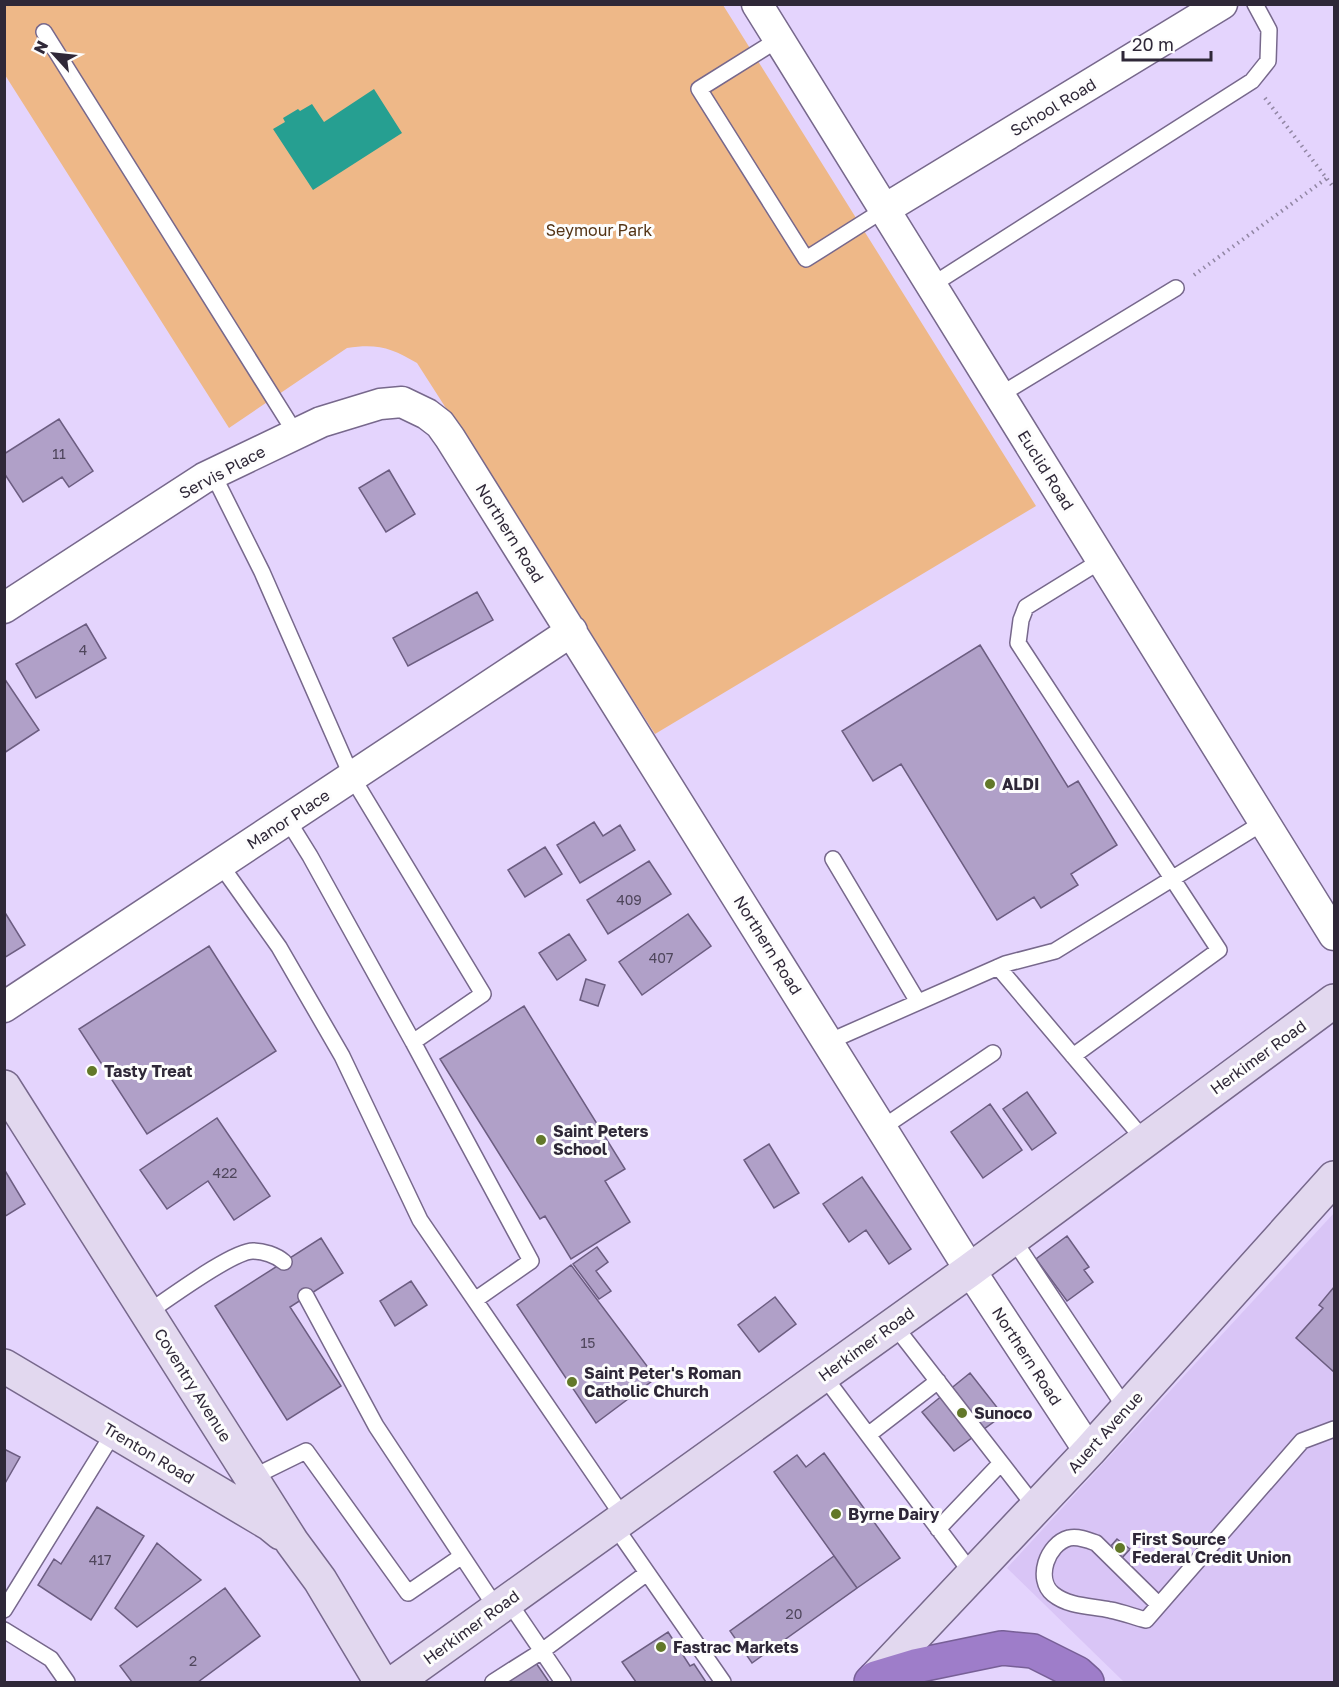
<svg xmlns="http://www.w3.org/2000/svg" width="1339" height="1687" font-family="'Golos Text',sans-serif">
	<rect width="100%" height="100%" fill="#e4d4fd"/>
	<path fill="#d9c5f6" d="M1334,1213v469h-210l-117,-114z"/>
	<path fill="#eeb888" d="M5,5h718l313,501 -381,228 -238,-371c-25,-15 -40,-20 -70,-15l-118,80 -224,-353z"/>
	<path fill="#269f91" d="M374,89l28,44 -89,57 -40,-61 12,-7 -2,-4 15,-9 2,2 12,-7 12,18z"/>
	<path fill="#b0a0c8" stroke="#6c5d81" stroke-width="1.5" d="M59,419l34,52 -24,16 -7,-10 -39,25 -19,-29v-19z
		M389,470l26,44 -29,18 -27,-44z
		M477,592l16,28 -85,46 -15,-28z
		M86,624l20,34 -70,40 -20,-34z
		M980,645l88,142 10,-6 39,64 -46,29 7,11 -37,23 -7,-11 -37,23 -96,-156 -28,17 -31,-50z
		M4,678l35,52 -35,23z
		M594,822l9,14 17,-11 15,25 -55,33 -23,-38z
		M545,847l17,27 -37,23 -17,-27z
		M649,861l22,33 -63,40 -21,-34z
		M4,911l21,34 -21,13z
		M688,914l23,32 -69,49 -23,-33z
		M569,934l17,26 -29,20 -18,-27z
		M209,946l67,105 -129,83 -68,-105z
		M586,979l19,6 -7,21 -18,-6z
		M524,1006l101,163 -20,12 25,41 -59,37 -26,-43 -5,3 -100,-160z
		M1027,1092l29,41 -24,17 -29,-41z
		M990,1104l32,46 -39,28 -32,-46z
		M217,1118l53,78 -36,24 -26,-39 -41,28 -27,-39z
		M769,1144l30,49 -25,15 -30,-48z
		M4,1169l21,35 -21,13z
		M862,1177l49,72 -22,15 -23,-34 -17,12 -26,-38z
		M1067,1236l22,31 -5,3 9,12 -26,19 -31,-42z
		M321,1238l22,35 -53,34 51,79 -54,34 -72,-114z
		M597,1247l11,15 -12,9 15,20 -12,8 -26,-35z
		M571,1265l85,113 -60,45 -79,-118z
		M411,1281l16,24 -32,21 -15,-25z
		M1334,1287v85l-38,-34 27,-30 -4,-3z
		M775,1297l21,27 -37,28 -21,-27z
		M970,1373l33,42 -49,36 -32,-39z
		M4,1449l16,8 -16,28z
		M824,1453l76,105 -43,30 -83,-116 23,-17 9,12z
		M97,1507l47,29 -53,84 -53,-35 16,-26 7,5z
		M1117,1539l13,10 -8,9 -12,-11z
		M157,1543l44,37 -64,47 -22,-19z
		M834,1556l23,32 -105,75 -22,-32z
		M225,1588l35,48 -62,46h-66l-12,-16z
		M668,1632l22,34 4,-2 12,18h-70l-14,-20z
		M536,1663l13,19h-42z"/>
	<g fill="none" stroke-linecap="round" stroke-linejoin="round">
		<g stroke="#77688c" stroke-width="18">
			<path id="lane" d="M44,32l252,402
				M779,39l-80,50 107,170 79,-50
				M932,285l320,-204 16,-20 1,-31 -14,-26
				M1000,395l176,-107
				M213,474l49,98 90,205 131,217 -70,48 118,219 -56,39
				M287,819l23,37 103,186
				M833,859l85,143
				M220,864l59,83 63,109 78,164 204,298
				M998,967l147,174
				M828,1042l177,-78 50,-13 209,-129
				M1073,1056l146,-106 -201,-307 3,-23 5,-13 76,-47
				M882,1128l111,-75
				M1013,1239l113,170
				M306,1296l70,130 121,183
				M147,1313c20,-13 85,-62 106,-62 10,0 23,4 31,11
				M894,1325l142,183
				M823,1375l150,200
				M868,1435l70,-54
				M251,1478l55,-27 102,142 54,-37
				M614,1525l109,157
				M938,1529l63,-66
				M508,1601l55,81
				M1159,1605l-63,-62c-8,-3 -18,-7 -27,-5 -22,6 -34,41 -16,56 16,13 39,12 57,16 12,2 24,7 36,10l156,-179 32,-12
				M4,1610l110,-178
				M4,1630l47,29 16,23
				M493,1682l49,-31 105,-78"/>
		</g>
		<g stroke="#77688c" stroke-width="33">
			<path id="street" d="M757,4l577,931
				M885,209l337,-205
				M4,608l200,-130 117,-56 59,-18 22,-2 25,12 13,10 10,14 520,832 119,181
				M4,1007l568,-376"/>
		</g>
		<g stroke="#77688c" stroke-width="36">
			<path id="secondary" d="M4,1087l288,455 28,38 61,102
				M4,1366l266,158 11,9
				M875,1678l214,-227 245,-273
				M395,1682l575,-412 364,-269"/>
		</g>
		<g stroke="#775f96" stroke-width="36">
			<path id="highway" d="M871,1682l4,-4 40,-12 87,-18 31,3 44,22 10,9"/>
		</g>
		<path stroke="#9287a4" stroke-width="4" stroke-dasharray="1.5 4.5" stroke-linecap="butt" d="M1265,98l69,90
			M1194,275l133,-97"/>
		<use href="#lane" stroke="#fff" stroke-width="15"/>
		<use href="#street" stroke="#fff" stroke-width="30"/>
		<use href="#secondary" stroke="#e2d8ef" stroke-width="33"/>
		<use href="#highway" stroke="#9e7dc9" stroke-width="33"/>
	</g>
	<g fill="#627829" stroke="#fdfdfd" stroke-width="2">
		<circle cx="990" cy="784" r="6"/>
		<circle cx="92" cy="1071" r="6"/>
		<circle cx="541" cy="1140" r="6"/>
		<circle cx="572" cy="1382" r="6"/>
		<circle cx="962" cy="1413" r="6"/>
		<circle cx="836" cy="1514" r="6"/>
		<circle cx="1120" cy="1548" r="6"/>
		<circle cx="661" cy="1647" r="6"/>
	</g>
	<g text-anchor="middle" stroke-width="6" stroke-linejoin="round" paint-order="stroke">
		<g font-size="14" fill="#4f465c">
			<text x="59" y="459">11</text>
			<text x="83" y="655">4</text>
			<text x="629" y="905">409</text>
			<text x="661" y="963">407</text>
			<text x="225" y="1178">422</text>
			<text x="588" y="1348">15</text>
			<text x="100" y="1565">417</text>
			<text x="794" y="1619">20</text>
			<text x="193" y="1666">2</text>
		</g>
		<g font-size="16" fill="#2f2838" stroke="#fdfdfd">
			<text transform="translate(1053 107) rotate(-31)" y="6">School Road</text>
			<text transform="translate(1046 470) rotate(58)" y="6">Euclid Road</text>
			<text transform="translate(222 472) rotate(-28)" y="6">Servis Place</text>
			<text transform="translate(510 533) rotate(58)" y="6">Northern Road</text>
			<text transform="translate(288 819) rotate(-33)" y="6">Manor Place</text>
			<text transform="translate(768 945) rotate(58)" y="6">Northern Road</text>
			<text transform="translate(1258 1057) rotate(-36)" y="6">Herkimer Road</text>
			<text transform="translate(866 1344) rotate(-36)" y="6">Herkimer Road</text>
			<text transform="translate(1027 1356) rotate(57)" y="6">Northern Road</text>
			<text transform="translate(193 1385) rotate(58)" y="6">Coventry Avenue</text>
			<text transform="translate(1105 1432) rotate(-48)" y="6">Auert Avenue</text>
			<text transform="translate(149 1453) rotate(31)" y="6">Trenton Road</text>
			<text transform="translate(471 1627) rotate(-36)" y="6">Herkimer Road</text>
		</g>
		<g font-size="16" fill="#533314" stroke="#fdfdfd">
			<text x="599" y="236">Seymour Park</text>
		</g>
		<g font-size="16" font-weight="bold" fill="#2f2838" stroke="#fdfdfd" text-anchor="start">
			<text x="1002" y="790">ALDI</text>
			<text x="104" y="1077">Tasty Treat</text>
			<text x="553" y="1137">Saint Peters<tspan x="553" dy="18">School</tspan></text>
			<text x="584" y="1379">Saint Peter's Roman<tspan x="584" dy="18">Catholic Church</tspan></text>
			<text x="974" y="1419">Sunoco</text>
			<text x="848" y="1520">Byrne Dairy</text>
			<text x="1132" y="1545">First Source<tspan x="1132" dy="18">Federal Credit Union</tspan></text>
			<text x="673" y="1653">Fastrac Markets</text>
		</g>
	</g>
	<rect width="1339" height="1687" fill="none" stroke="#2f2838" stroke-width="12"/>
	<g transform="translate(54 54) rotate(297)" stroke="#fdfdfd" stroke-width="4.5" paint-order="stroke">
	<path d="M0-4.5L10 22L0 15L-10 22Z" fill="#2f2838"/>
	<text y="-9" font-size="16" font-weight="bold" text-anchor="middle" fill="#2f2838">N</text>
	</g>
	<path d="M1123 51v9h88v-9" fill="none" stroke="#2f2838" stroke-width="3"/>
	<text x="1132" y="51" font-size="18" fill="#2f2838" stroke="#fdfdfd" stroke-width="4.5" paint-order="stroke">20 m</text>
</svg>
